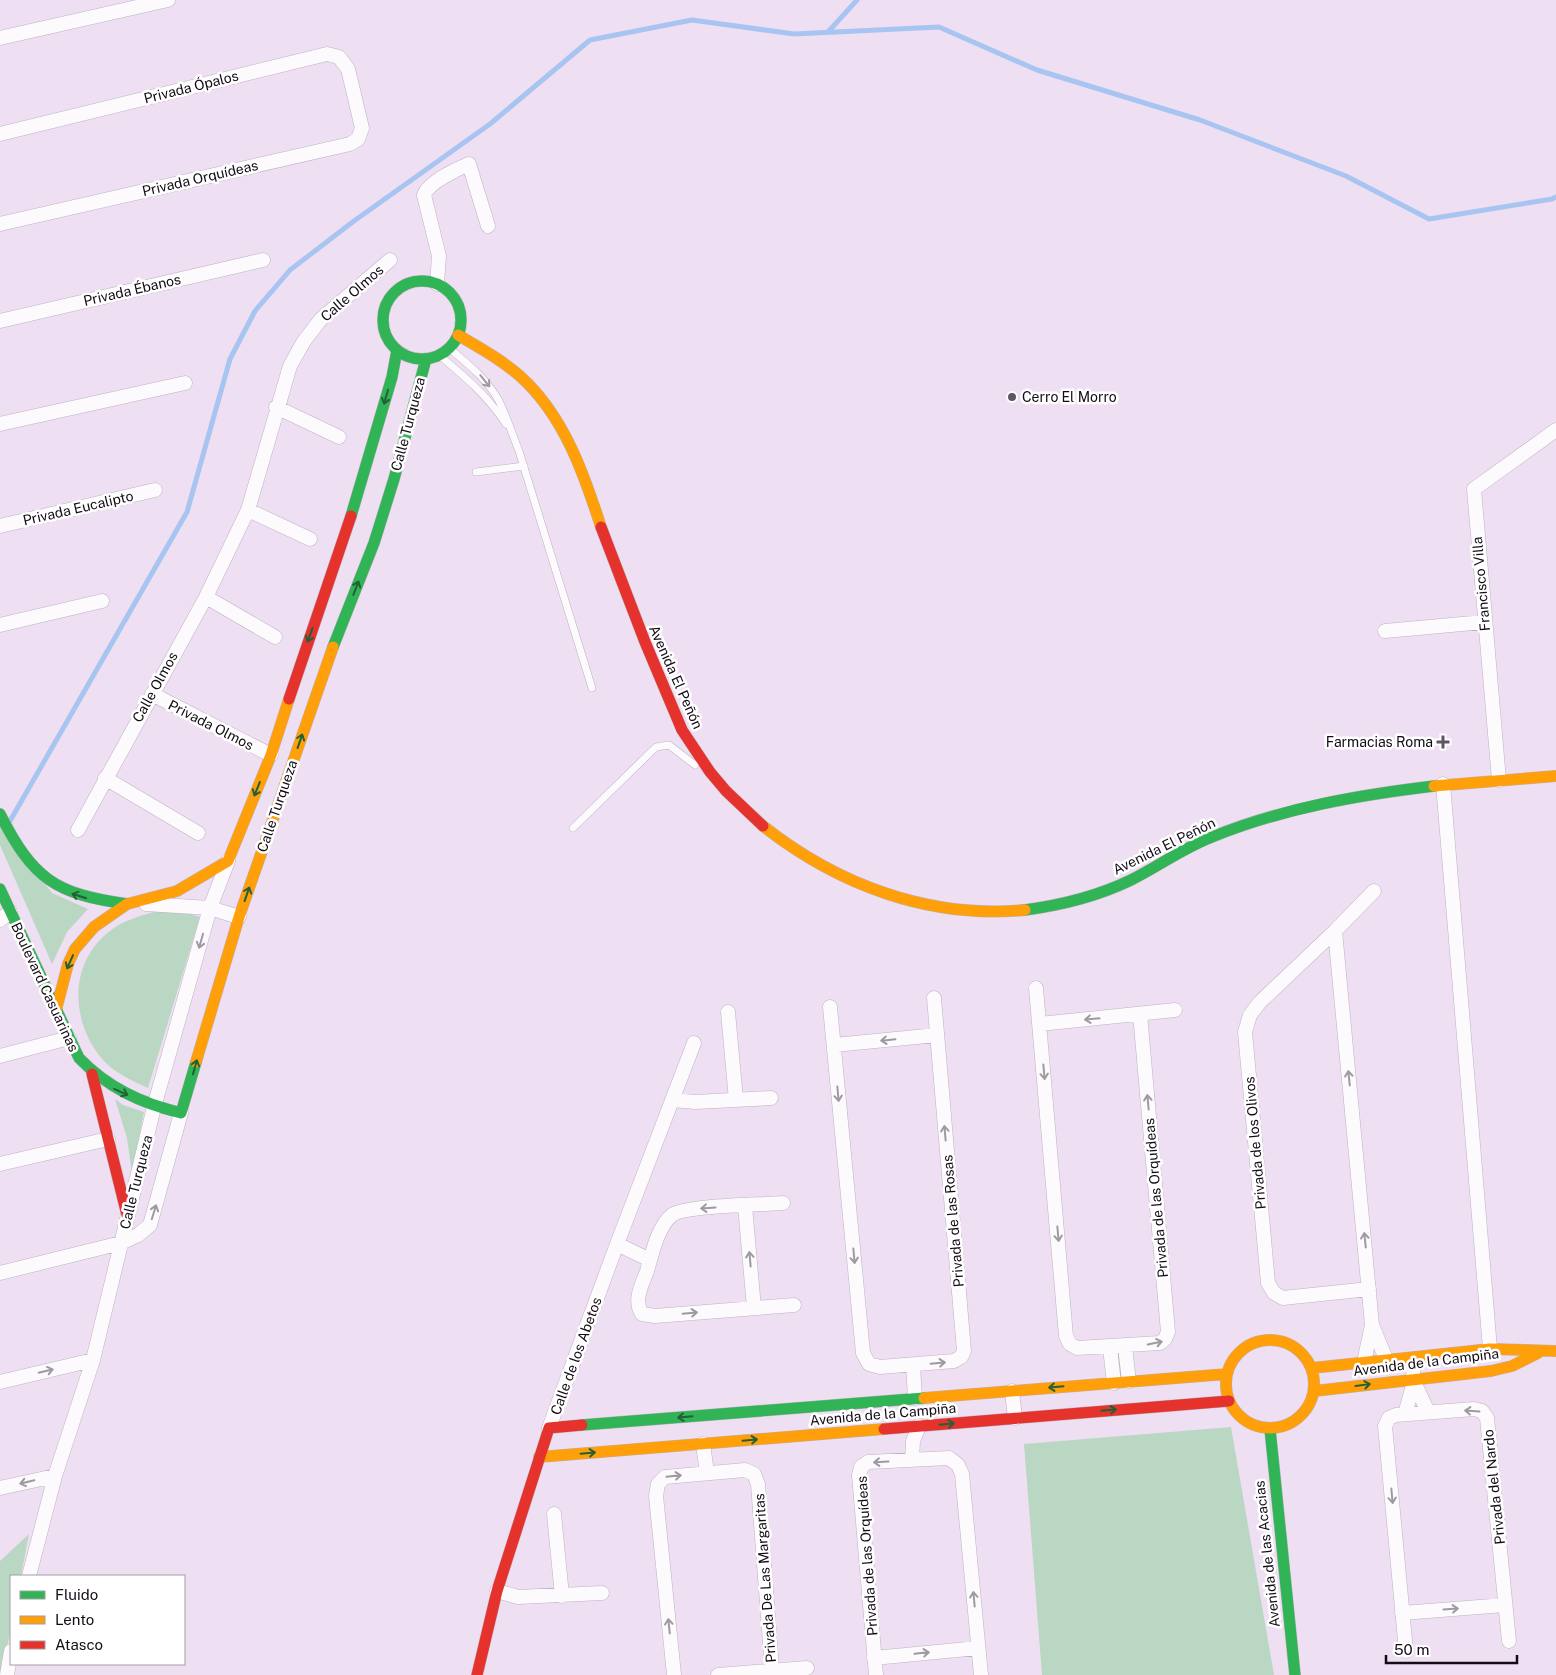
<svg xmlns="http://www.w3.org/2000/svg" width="1556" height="1675" font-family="'Public Sans',sans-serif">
	<rect width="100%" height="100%" fill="#eee0f2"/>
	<path fill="#bad7c4" d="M0,824l52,69 36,16 -21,23 -15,32 -52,-119z
		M160,910l27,3 13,4 -52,171c-16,-7 -33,-15 -45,-28 -34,-39 -35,-101 11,-132 13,-9 30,-13 46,-18z
		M115,1099l8,6 21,7 -12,61 -5,-35z
		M1231,1427l43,248h-232l-18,-231z
		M29,1534l-8,42h-10v50l-9,49h-2v-114z"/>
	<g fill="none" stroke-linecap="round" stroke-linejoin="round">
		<path stroke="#a8c4f1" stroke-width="5" d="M828,32l29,-32
			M10,821l177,-309 43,-153 25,-48 35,-41 64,-49 136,-97 100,-84 102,-20 102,14 145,-7 98,43 163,50 146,56 83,43 123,-20 4,-2"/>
		<g stroke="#bdb2c0" stroke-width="8">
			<path id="lane" d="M449,348c19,16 38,31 50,53 8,16 13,33 20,50l73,237
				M439,355c25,21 49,41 67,69
				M476,472l48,-6
				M573,828l83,-81 13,-2 26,20"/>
		</g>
		<g stroke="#bdb2c0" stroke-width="15">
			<path id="street" d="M0,38l168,-38
				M0,134l327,-80 12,3 9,12 14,59 -4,11 -8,5 -350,80
				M437,284l2,-28 -15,-61c5,-13 33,-26 45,-31l19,62
				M0,321l263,-61
				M276,407l63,30
				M0,424l185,-41
				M248,510l62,29
				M0,526l155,-36
				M206,597l69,40
				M0,625l102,-24
				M1385,631l99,-9
				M152,694l119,61
				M105,778l93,55
				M1499,780l-25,-291 82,-59
				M1443,784l47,565
				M78,830l128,-233 42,-87 42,-144 14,-25 17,-22 69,-59
				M146,904l64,4 29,9
				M0,920l10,-8
				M1335,931l37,394 14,34
				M1036,988l30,348 4,8 7,4 83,-5 5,-4 3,-7 -28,-318
				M830,1007l33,346 6,11 11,3 74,-6 7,-4 3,-6 -30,-353
				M728,1012l8,88
				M1040,1024l135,-14
				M834,1045l103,-10
				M0,1056l69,-18
				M672,1100l24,2 75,-4
				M0,1164l108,-25
				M783,1203c-21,2 -98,2 -111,12 -14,11 -20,39 -25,56 -5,14 -14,29 -5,43l13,2 139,-11
				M745,1206l9,102
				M617,1244l33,16
				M0,1273l121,-30 17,-8 12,-10 31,-112
				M1369,1289l-86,9 -9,-5 -6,-10 -23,-251 5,-17 10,-13 75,-71 39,-40
				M1125,1347l4,34
				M1110,1348l4,35
				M1364,1362l8,-37
				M913,1365l2,33
				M1413,1370l1,12 14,30
				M0,1382l93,-22
				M1012,1391l3,27
				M1405,1414l9,-32
				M549,1428l68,-184 77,-201
				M703,1444l4,29
				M912,1460l1,-19 6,-15
				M0,1488l55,-12
				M554,1514l8,82
				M29,1576l26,-100 38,-116 61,-253 56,-199 18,-47
				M497,1591l21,6 84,-4
				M1402,1613l103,-8
				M1406,1651l-21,-225 4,-8 7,-3 78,-6 8,2 5,7 22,223
				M874,1658l104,-10
				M7,1675l4,-24
				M674,1675l-18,-179 2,-12 7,-7 80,-7 9,4 4,10 14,186
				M718,1675l89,-7
				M876,1675l-17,-200 2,-8 7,-5 81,-4 9,7 4,9 19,201"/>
		</g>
		<g stroke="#bdb2c0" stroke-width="12">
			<path id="fast" d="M383 320a39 39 0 1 1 78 0a39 39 0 1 1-78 0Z
				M351,516l41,-139 5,-27
				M333,647l41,-104 20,-64 32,-120
				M0,814c33,65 55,80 127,90
				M0,889l79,169c29,30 62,45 102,55l15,-51
				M1025,910c37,-5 73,-14 106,-30 28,-14 52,-32 81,-43 71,-29 147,-42 222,-51
				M582,1425l342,-27
				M1270,1429l25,246"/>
		</g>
		<g stroke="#bdb2c0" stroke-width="12">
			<path id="slow" d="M458,335c22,13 44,25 63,42 43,39 63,97 80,150
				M1434,786l122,-10
				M763,826c75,59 166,93 262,84
				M56,1010l12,-46 7,-15 19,-22 33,-23 50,-13 51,-30 43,-106 18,-56
				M196,1062l43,-145 94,-270
				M1226 1384a44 44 0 1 1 88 0a44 44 0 1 1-88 0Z
				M1312,1368l178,-19 66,2
				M1314,1391l177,-20 21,-5 26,-13
				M924,1398l303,-24
				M539,1457l345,-28"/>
		</g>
		<g stroke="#bdb2c0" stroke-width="12">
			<path id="jam" d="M601,527l44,115 37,88 28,42 16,19 37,35
				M289,699l62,-183
				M92,1074l35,141
				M884,1429l345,-28
				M477,1675l20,-84 52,-163 33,-3"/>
		</g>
		<use href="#lane" stroke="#fcfafd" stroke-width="7"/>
		<use href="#street" stroke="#fcfafd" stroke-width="14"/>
		<use href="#fast" stroke="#30b455" stroke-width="11"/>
		<use href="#slow" stroke="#ff9f0a" stroke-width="11"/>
		<use href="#jam" stroke="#e5322d" stroke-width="11"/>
	</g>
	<defs><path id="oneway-shaft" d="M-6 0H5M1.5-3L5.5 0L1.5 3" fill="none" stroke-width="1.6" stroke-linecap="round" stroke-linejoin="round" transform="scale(1.25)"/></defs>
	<g stroke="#9f9aa1">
		<use href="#oneway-shaft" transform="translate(485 381) rotate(51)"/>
		<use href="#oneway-shaft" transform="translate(201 941) rotate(106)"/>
		<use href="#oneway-shaft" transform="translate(1092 1019) rotate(175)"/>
		<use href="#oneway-shaft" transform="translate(888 1040) rotate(174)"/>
		<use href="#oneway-shaft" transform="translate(1044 1072) rotate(85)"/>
		<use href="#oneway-shaft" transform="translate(1349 1078) rotate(-96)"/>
		<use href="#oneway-shaft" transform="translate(838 1094) rotate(85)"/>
		<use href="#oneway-shaft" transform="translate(1148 1102) rotate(-95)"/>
		<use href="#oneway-shaft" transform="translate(945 1133) rotate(-95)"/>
		<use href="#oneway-shaft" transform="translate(708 1208) rotate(176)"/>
		<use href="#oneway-shaft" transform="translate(154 1212) rotate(-73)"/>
		<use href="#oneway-shaft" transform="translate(1058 1234) rotate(85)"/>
		<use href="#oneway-shaft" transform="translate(1365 1240) rotate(-96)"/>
		<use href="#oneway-shaft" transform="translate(854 1256) rotate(85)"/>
		<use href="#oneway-shaft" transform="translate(750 1259) rotate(-95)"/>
		<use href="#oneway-shaft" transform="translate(690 1313) rotate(-5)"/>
		<use href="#oneway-shaft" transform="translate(1155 1343) rotate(-12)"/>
		<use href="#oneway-shaft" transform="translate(938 1363) rotate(-5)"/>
		<use href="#oneway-shaft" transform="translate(46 1371) rotate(-13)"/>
		<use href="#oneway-shaft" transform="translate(1472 1411) rotate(-176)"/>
		<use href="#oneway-shaft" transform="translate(881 1462) rotate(177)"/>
		<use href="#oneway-shaft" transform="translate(674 1476) rotate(-6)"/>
		<use href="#oneway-shaft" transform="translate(27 1482) rotate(167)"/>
		<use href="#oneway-shaft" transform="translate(1392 1496) rotate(85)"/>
		<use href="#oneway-shaft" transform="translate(974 1599) rotate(-95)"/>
		<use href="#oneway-shaft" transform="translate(1451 1609) rotate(-4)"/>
		<use href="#oneway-shaft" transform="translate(669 1626) rotate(-96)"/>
		<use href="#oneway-shaft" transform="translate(922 1653) rotate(-6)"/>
	</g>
	<g stroke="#226036">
		<use href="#oneway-shaft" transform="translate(386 397) rotate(106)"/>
		<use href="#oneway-shaft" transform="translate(356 588) rotate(-69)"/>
		<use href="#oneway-shaft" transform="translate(310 635) rotate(110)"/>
		<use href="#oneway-shaft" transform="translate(300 741) rotate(-71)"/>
		<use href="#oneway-shaft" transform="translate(257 789) rotate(112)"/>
		<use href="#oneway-shaft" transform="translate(247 894) rotate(-71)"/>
		<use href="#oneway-shaft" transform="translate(79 896) rotate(-162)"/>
		<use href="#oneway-shaft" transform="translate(70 962) rotate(114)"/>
		<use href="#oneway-shaft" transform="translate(195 1067) rotate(-74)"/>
		<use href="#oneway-shaft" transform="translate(121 1092) rotate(24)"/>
		<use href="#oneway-shaft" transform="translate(1363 1385) rotate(-8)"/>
		<use href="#oneway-shaft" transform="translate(1056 1387) rotate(175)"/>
		<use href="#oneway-shaft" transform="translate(1109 1410) rotate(-5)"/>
		<use href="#oneway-shaft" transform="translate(685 1417) rotate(175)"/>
		<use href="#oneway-shaft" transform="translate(947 1424) rotate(-5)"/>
		<use href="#oneway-shaft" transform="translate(750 1440) rotate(-5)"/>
		<use href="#oneway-shaft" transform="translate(588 1453) rotate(-5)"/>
	</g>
	<g fill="#605663" stroke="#fff" stroke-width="2">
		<circle cx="1012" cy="397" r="5"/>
		<path d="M1440.5 734.5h5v5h5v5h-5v5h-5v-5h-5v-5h5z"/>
	</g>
	<g text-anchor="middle" stroke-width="5" stroke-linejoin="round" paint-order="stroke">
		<g font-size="14" fill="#140b16" stroke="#fff">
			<text transform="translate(191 87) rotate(-14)" y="5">Privada Ópalos</text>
			<text transform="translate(200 178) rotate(-13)" y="5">Privada Orquídeas</text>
			<text transform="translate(132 290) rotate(-13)" y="5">Privada Ébanos</text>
			<text transform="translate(352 293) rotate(-41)" y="5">Calle Olmos</text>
			<text transform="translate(408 424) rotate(-75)" y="5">Calle Turqueza</text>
			<text transform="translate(78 508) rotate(-13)" y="5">Privada Eucalipto</text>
			<text transform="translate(1481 584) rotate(-95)" y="5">Francisco Villa</text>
			<text transform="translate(676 677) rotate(66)" y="5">Avenida El Peñón</text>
			<text transform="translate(155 687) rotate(-61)" y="5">Calle Olmos</text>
			<text transform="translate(211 725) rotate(27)" y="5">Privada Olmos</text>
			<text transform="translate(277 806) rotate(-71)" y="5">Calle Turqueza</text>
			<text transform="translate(1164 846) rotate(-26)" y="5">Avenida El Peñón</text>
			<text transform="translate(45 987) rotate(65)" y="5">Boulevard Casuarinas</text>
			<text transform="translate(1255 1143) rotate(-95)" y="5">Privada de los Olivos</text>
			<text transform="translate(136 1182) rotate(-76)" y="5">Calle Turqueza</text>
			<text transform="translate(1156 1198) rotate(-95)" y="5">Privada de las Orquídeas</text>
			<text transform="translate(953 1221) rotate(-95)" y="5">Privada de las Rosas</text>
			<text transform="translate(576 1356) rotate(-70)" y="5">Calle de los Abetos</text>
			<text transform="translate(1426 1362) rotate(-7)" y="5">Avenida de la Campiña</text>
			<text transform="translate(883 1414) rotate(-5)" y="5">Avenida de la Campiña</text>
			<text transform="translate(1494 1487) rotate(-96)" y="5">Privada del Nardo</text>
			<text transform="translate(1267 1554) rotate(-96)" y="5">Avenida de las Acacias</text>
			<text transform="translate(867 1556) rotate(-94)" y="5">Privada de las Orquídeas</text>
			<text transform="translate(765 1578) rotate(-94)" y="5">Privada De Las Margaritas</text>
		</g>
		<g font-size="14" fill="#140b16" stroke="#fff" text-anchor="start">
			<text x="1022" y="402">Cerro El Morro</text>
			<text x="1433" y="747" text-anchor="end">Farmacias Roma</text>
		</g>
	</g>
	<rect x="10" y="1575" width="175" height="90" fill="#ffffff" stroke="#a19da2"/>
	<rect x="20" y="1591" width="25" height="8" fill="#30b455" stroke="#a19da2"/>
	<text x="55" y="1600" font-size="15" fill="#140b16">Fluido</text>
	<rect x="20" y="1616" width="25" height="8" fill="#ff9f0a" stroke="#a19da2"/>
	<text x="55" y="1625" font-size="15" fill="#140b16">Lento</text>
	<rect x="20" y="1641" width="25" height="8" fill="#e5322d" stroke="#a19da2"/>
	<text x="55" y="1650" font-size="15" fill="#140b16">Atasco</text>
	<path d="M1386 1655v8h131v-8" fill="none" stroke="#140b16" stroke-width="2.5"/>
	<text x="1394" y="1655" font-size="15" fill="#140b16" stroke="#ffffff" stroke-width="4" paint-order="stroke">50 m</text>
</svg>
